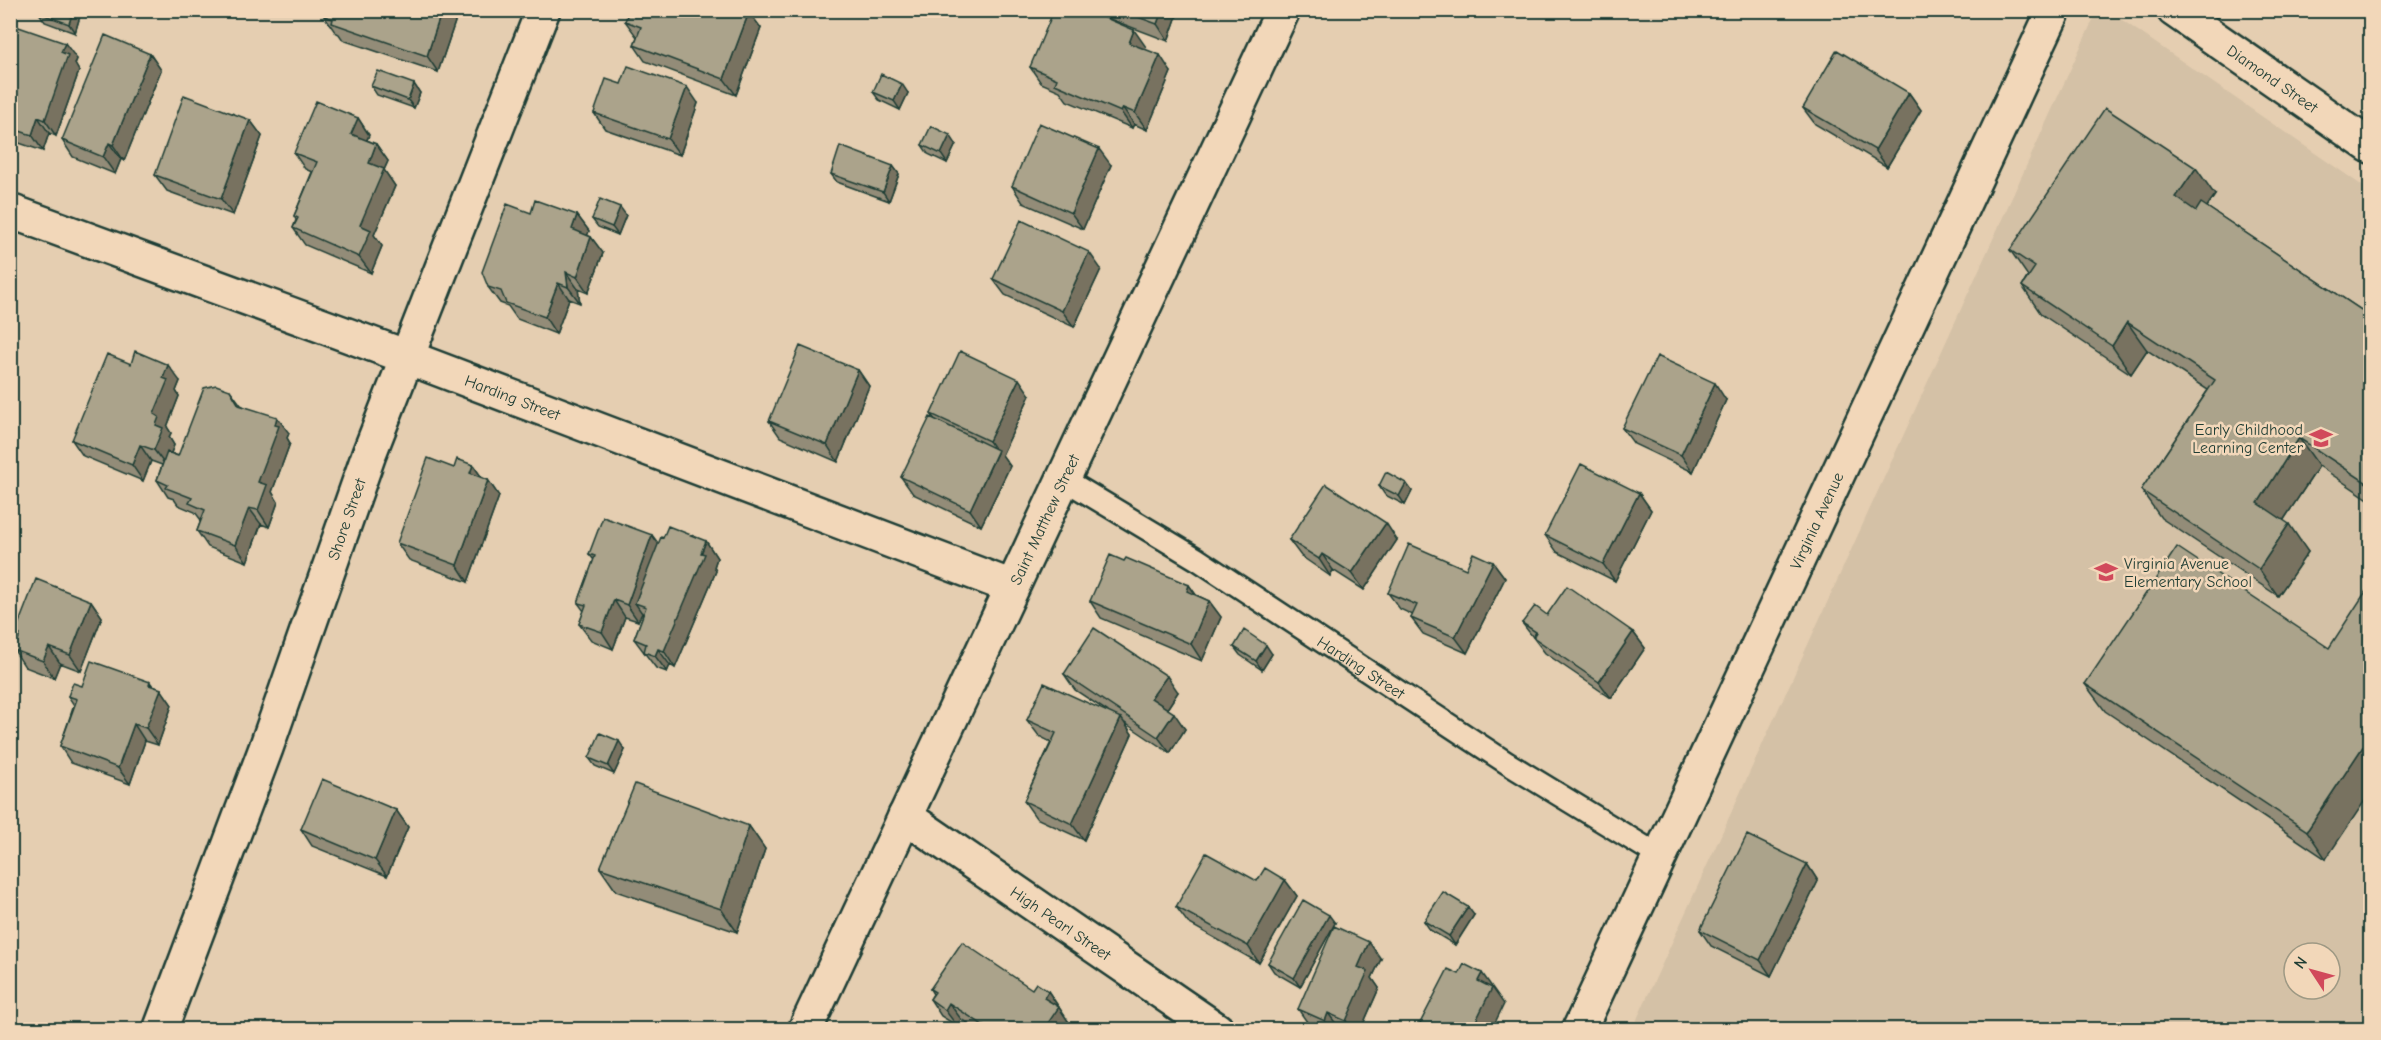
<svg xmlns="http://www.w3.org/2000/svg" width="2381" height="1040" font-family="'Comic Neue',sans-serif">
	<rect width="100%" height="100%" fill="#e5ceb1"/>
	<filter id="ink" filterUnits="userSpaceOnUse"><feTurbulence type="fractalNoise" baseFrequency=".0167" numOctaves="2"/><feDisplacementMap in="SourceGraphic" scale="12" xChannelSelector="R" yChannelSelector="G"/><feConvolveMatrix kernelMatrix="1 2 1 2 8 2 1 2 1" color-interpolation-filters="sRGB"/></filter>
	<g filter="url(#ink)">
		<path fill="#d4c1a6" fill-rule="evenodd" d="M2097,11h12l261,180v838l-738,1zM2294,953h36v36h-36z"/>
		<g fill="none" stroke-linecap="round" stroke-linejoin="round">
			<g stroke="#1f3d34" stroke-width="26">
				<g id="service">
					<path id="s1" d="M1062,478l135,81 310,204 154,94"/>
				</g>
			</g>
			<g stroke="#1f3d34" stroke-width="38">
				<g id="minor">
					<path id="s2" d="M2174,10l196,136"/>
					<path id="s3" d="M10,211l397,146 605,230"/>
					<path id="s4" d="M905,816l312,214"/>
					<path id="s5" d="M160,1030l106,-282 103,-294 174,-444"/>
					<path id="s6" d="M805,1030l478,-1020"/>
					<path id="s7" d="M1579,1030l475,-1020"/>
				</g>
			</g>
			<use href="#service" stroke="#f2d7b9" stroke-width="21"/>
			<use href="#minor" stroke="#f2d7b9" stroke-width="33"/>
		</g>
		<path fill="#938c78" stroke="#1f3d34" stroke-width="1.5" d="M326,10h133l-21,62 -95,-32 -4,-6 -4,-2 -11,-16z
			M1102,10h77l-11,31 -61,-23z
			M749,12l12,16 -25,67 -91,-34 -11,-16 3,-8 -12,-16z
			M39,13l41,3 -5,17 -30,-11z
			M10,24l67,35 -2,5 4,7 -23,65 -7,-3 -6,18 -33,-11z
			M1146,47l-1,2 26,23 -24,58 -13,-6 -2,4 -65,-27 -7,-10 -19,-8 -11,-16z
			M150,54l11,16 -37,91 -3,-2 -6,15 -42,-17 -11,-17z
			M414,84l6,9 -6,15 -37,-13 -6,-9z
			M621,84l77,19 -18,52 -75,-26 -11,-16z
			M873,92l35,1 -8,17 -21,-10z
			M1909,93l12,17 -34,57 -72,-43 -12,-16z
			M358,118l11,17 -2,5 9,4 12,17 -4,9 11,16 -21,49 8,11 -11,27 -66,-28 -12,-17 3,-8 -2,-4 18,-44 -7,-3 -11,-16z
			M250,120l12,16 -29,79 -66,-24 -12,-16z
			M956,144l-9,19 -19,-9 -6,-9z
			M1111,165l-28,64 -60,-26 -11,-17z
			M893,166l6,8 -10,27 -52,-19 -6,-8z
			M2215,195l-8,12 163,109v184l-51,-34 -36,55 25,31 -30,44 -117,-78 -20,-28 67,-100 -61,-40 -16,24 -90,-60 -19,-28 6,-10 -18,-26z
			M531,213l46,2 12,16 -2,4 4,2 12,16 -15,40 -10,-4 2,14 -11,-4 -13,35 -39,-15 -9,-13 -8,-3 -12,-16z
			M626,215l-8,20 -20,-8 -6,-8z
			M1101,269l-27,58 -69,-32 -12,-16z
			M131,364l49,17 -4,10 3,5 -12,31 4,6 -2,4 5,8 -3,8 7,3 52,-66 11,15 48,28 -2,5 3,5 -18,49 6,10 -9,25 -8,-3 -14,38 -39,-15 -11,-16 4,-11 -6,-8 -17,-7 -4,-6 -6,-2 -11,-17 5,-15 -11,-4 -8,20 -60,-25 -11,-16z
			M858,370l11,16 -31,76 -58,-25 -11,-16z
			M1030,395l-28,60 8,11 -29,60 -68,-32 -12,-17 34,-57 -4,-6z
			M1726,400l-33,72 -59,-28 -12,-16z
			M473,465l9,13 6,2 11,16 -31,86 -59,-22 -12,-17 57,-75z
			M1406,483l6,8 -7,14 -20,-10 -6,-9z
			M1639,493l12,17 -36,71 -58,-29 -12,-17z
			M663,538l43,3 11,17 -3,9 2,4 -41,97 -5,-3 -3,7 -11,-4 -22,-29 9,-24 -1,-2 -4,8 -13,-4 -12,32 -22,-9 -12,-16 5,-13 -6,-8 16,-43 -5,-6 69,-10z
			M1289,540h108l-33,50 -31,-20 -3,6 -29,-20z
			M1124,561l65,24 7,10 13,6 12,16 -19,44 -101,-43 -11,-17z
			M1493,562l12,16 -38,75 -44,-19 -12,-16 2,-3 -13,-6 -12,-16 78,-24z
			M91,601l11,16 -21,54 -21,-8 -6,15 -29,-11 -11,-17 5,-12 -4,-5z
			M1547,615l86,17 12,16 -34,50 -66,-45 -23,-30z
			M1234,647l38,7 -10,16 -22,-15z
			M2329,648l-3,211 -221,-148 -20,-27z
			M1064,674l114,18 -11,17 18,20 -15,24 -45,-30 7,11 -48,106 -48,-22 -12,-17 27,-59 -12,-6 -12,-16 80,-9 -32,-21z
			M82,686h71l8,3 11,16 -14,40 -13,-4 -15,43 -59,-21 -11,-17 14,-41 -6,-9z
			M625,750l-11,24 -19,-8 -6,-8z
			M396,810l12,17 -21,49 -75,-30 -11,-17z
			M749,826l16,23 -28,83 -121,-41 -16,-23z
			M1807,864l11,17 -47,95 -60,-30 -11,-16z
			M1285,880l12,16 -38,67 -71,-40 -12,-16 81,-26z
			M1474,915l-19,30 -25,-15 -6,-9z
			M1335,923l-35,64 -26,-15 -6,-9z
			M1381,959l-9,19 7,10 -18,41h-42l-10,-4 -11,-16z
			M930,989h102l16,2 22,33 -4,5h-90l-15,-10 -4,7 -16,-10 -11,-17 3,-5z"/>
		<path fill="#787261" stroke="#1f3d34" stroke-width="1.5" d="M73,10h3l4,6 -5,17 -6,-9z
			M442,10h17l-21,62 -11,-16z
			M1162,10h17l-11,31 -11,-17z
			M749,12l12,16 -25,67 -12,-16z
			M1134,30l12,17 -5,12 -12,-16z
			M65,43l12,16 -2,5 4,7 -23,65 -11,-16 16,-68z
			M150,54l11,16 -37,91 -11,-16z
			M1160,55l11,17 -24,58 -12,-17z
			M414,84l6,9 -6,15 -6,-8z
			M902,84l6,9 -8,17 -6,-9z
			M687,87l11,16 -18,52 -12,-16z
			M1909,93l12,17 -34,57 -12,-17z
			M1123,108l11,16 -2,4 -11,-16z
			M38,117l11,16 -6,18 -11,-16z
			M358,118l11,17 -7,15 -11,-16z
			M250,120l12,16 -29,79 -12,-16z
			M950,135l6,9 -9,19 -6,-9z
			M109,143l12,16 -6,15 -12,-17z
			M376,144l12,17 -4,9 11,16 -21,49 8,11 -11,27 -12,-16 1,-32 9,-62z
			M1099,149l12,16 -28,64 -12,-16z
			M893,166l6,8 -10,27 -6,-9z
			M2196,168l19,27 -20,29 -19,-27z
			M620,207l6,8 -8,20 -6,-8z
			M577,215l12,16 -5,15 -12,-17z
			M591,237l12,16 -15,40 -11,-16z
			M1089,252l12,17 -27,58 -12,-16z
			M566,272l12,17 2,14 -12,-16z
			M558,283l11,16 -13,35 -11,-17z
			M2127,322l20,28 -16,24 -19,-28z
			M168,365l12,16 -4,10 3,5 -12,31 4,6 -2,4 5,8 -8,21 -12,-16 2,-25 -2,-11 9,-36z
			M858,370l11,16 -31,76 -11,-17z
			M1019,379l11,16 -28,60 8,11 -29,60 -11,-16 27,-57 -8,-12z
			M1715,383l11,17 -33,72 -12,-17z
			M277,417l12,16 -2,5 3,5 -18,49 6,10 -9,25 -11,-17v-28z
			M2299,438l20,28 -42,64 -19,-27z
			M140,445l11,16 -8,20 -11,-16z
			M473,465l12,17 -15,-9z
			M488,480l11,16 -31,86 -11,-17z
			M1406,483l6,8 -7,14 -6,-9z
			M1639,493l12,17 -36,71 -12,-17z
			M249,508l12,16 -14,38 -12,-17z
			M1386,523l11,17 -33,50 -12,-17z
			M2289,524l19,28 -30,44 -19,-27z
			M652,535l12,16 -29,52 7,10 -4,8 -11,-16z
			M706,541l11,17 -3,9 2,4 -41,97 -11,-17z
			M1322,554l11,16 -3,6 -11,-17z
			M1493,562l12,16 -38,75 -12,-16z
			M1189,585l12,17 -14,-11z
			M614,600l11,17 -12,32 -11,-17z
			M91,601l11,16 -21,54 -11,-16z
			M1209,601l12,16 -19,44 -11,-17z
			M1633,632l12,16 -34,50 -12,-16z
			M1266,645l6,9 -10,16 -6,-9z
			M49,647l11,16 -6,15 -11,-17z
			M658,649l12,16 -3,7 -12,-16z
			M1167,676l11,16 -15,23 -12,-17z
			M150,682l9,12 2,-5 11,16 -14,40 -12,-17z
			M1174,713l11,16 -15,24 -12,-16z
			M1121,718l11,16 -48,106 -12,-16z
			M134,724l11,17 -15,43 -12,-16z
			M2370,736v57l-44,66 -19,-28z
			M619,741l6,9 -11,24 -6,-8z
			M396,810l12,17 -21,49 -12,-16z
			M749,826l16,23 -28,83 -16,-23z
			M1807,864l11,17 -47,95 -11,-16z
			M1285,880l12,16 -38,67 -11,-17z
			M1468,907l6,8 -19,30 -6,-9z
			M1329,915l6,8 -35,64 -6,-9z
			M1369,942l12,17 -9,19 7,10 -18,41h-9l-6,-8 12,-54z
			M1482,973l22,31 -12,25h-20l6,-48z
			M1048,991l22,33 -4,5h-22v-31z
			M949,1003l12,16 -4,7 -12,-16z
			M1328,1013l12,16h-9l-6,-8z"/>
		<path fill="#aba38b" stroke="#1f3d34" stroke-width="1.5" d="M40,10h33l-4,14 -30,-11z
			M326,10h116l-15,46 -95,-33 1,-4 -9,-3z
			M629,10h117l3,2 -25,67 -90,-34 7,-18 -16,-6z
			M1054,10h25l6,3 1,-3h1l47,20 -5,13 31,12 -25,58 -12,-5 -2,4 -66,-28 2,-5 -27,-12z
			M1119,10h43l-5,14z
			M10,24l55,19 -4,9 7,3 -23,65 -7,-3 -6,18 -22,-7z
			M105,35l45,19 -37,91 -4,-2 -6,14 -41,-17z
			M1837,50l72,43 -34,57 -72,-42z
			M628,66l59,21 -19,52 -74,-26 12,-34 15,5z
			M378,71l36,13 -6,16 -37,-14z
			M881,74l21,10 -8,17 -21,-9z
			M184,95l66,25 -29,79 -66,-24z
			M316,101l42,17 -7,16 25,10 -7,19 15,6 -24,56 11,5 -12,27 -66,-29 5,-10 -4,-2 23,-54 -23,-9z
			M2105,108l91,60 -20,29 20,14 5,-8 169,113v169l-71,-47 -41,65 31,21 -30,45 -118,-79 74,-110 -88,-58 -15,24 -90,-60 13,-19 -25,-17z
			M1039,123l60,26 -28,64 -59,-27z
			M931,126l19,9 -9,19 -19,-9z
			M840,146l53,20 -10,26 -52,-18z
			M600,199l20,8 -8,20 -20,-8z
			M535,200l42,15 -5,14 19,8 -14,40 -11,-5 2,15 -10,-4 -13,34 -39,-14 -5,-12 -13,-4 -6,-15 25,-68 24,9z
			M1021,220l68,32 -27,59 -69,-32z
			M800,346l58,24 -31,75 -58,-24z
			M135,351l33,14 -5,13 5,2 -14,34 5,3 -3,8 7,3 -9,22 -14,-5 -8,20 -60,-25 35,-86 24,10z
			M960,351l59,28 -30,62 -58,-27z
			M1657,356l58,27 -34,72 -59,-27z
			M216,385l14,5 9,15 38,12 -2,8 4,1 -21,56 9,3 -9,25 -9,-2 -14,37 -38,-14 8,-21 -16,-7 3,-5 -26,-10 2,-3 -11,-5 10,-28 11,4 26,-68z
			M930,417l68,33 -28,60 -69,-33z
			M428,458l26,10 3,-9 16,6 -3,8 18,7 -31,85 -60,-22z
			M1581,464l58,29 -36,71 -58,-29z
			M1386,472l20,11 -7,13 -20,-10z
			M1326,484l60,39 -34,50 -30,-19 -3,5 -30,-19z
			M603,517l49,18 -25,70 -13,-5 -12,32 -23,-8 7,-19 -8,-2 17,-47 -6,-2z
			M668,526l38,15 -5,12 4,1 -41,97 -6,-2 -3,7 -11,-4 2,-8 -12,-5 12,-32 -11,-4 26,-66 2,1z
			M1409,544l57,25 7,-16 20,9 -38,75 -44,-19 6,-13 -29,-12z
			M2177,547l152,101 41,-63v151l-63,95 -222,-147z
			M1110,555l14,6 2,-3 63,27 -2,6 22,10 -18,43 -101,-43z
			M36,579l55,22 -21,54 -21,-8 -6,14 -29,-11 6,-15 -5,-2z
			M1567,586l66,46 -34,50 -66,-45 3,-5 -14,-9 13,-17 12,9z
			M1094,628l73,48 -16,22 23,15 -16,24 -94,-63z
			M1244,630l22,15 -10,16 -22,-14z
			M91,661l59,21 -1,3 12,4 -15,39 -12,-4 -16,44 -58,-22 17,-47 -9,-3 5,-13 9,3z
			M1044,683l77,35 -49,106 -48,-23 32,-68 -29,-13z
			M600,733l19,8 -11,25 -19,-8z
			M322,779l74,31 -21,50 -74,-31z
			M635,784l114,42 -28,83 -121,-41z
			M1747,835l60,29 -47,96 -60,-30z
			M1206,853l51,28 8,-13 20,12 -37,66 -72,-39z
			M1443,892l25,15 -19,29 -25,-15z
			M1303,900l26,15 -35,63 -26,-15z
			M1334,926l35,16 -11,25 10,4 -22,50 -18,-8 -3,8 -27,-12z
			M962,942l70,47 4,-6 12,8 -4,7 15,9 -15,22h-55l-40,-26 -4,7 -15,-11 5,-7 -5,-3z
			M1464,964l18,9 -4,8 14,7 -20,41h-55l31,-60 11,5z
			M899,1024l9,5h-12z"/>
	</g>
	<defs>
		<g id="school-bare" transform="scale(1.8)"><path d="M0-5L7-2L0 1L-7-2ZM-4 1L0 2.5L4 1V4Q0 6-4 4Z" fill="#d1495b" stroke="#f2d7b9" stroke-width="2.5" paint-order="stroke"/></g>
	</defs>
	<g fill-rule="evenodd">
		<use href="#school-bare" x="2321" y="438"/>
		<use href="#school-bare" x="2106" y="572"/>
	</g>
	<g text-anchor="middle" stroke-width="5" stroke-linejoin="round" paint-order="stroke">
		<g font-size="16" fill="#1f3d34" stroke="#f2d7b9">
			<text dy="6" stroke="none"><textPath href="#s2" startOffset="120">Diamond Street</textPath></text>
			<text dy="6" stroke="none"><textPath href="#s3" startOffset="536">Harding Street</textPath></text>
			<text dy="6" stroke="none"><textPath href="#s5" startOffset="544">Shore Street</textPath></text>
			<text dy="6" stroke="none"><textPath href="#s6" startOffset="564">Saint Matthew Street</textPath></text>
			<text dy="6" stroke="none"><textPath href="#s7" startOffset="562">Virginia Avenue</textPath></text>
			<text dy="6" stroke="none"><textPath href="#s1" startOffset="354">Harding Street</textPath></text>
			<text dy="6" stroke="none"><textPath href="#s4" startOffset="189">High Pearl Street</textPath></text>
		</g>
		<g font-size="16" fill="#1f3d34" stroke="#f2d7b9" text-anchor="end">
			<text x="2303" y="435">Early Childhood<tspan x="2303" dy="18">Learning Center</tspan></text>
			<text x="2124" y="569" text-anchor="start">Virginia Avenue<tspan x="2124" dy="18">Elementary School</tspan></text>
		</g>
	</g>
	<rect width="2381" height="1040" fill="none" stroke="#f2d7b9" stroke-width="36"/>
	<rect x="18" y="18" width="2345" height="1004" fill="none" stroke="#1f3d34" stroke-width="2" filter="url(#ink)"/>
	<g transform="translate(2312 971) rotate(306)"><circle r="28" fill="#f2d7b9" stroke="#9e9984" stroke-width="1.5"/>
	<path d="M0-4.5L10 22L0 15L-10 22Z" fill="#d1495b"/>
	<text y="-9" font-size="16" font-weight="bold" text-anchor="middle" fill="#1f3d34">N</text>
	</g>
</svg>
